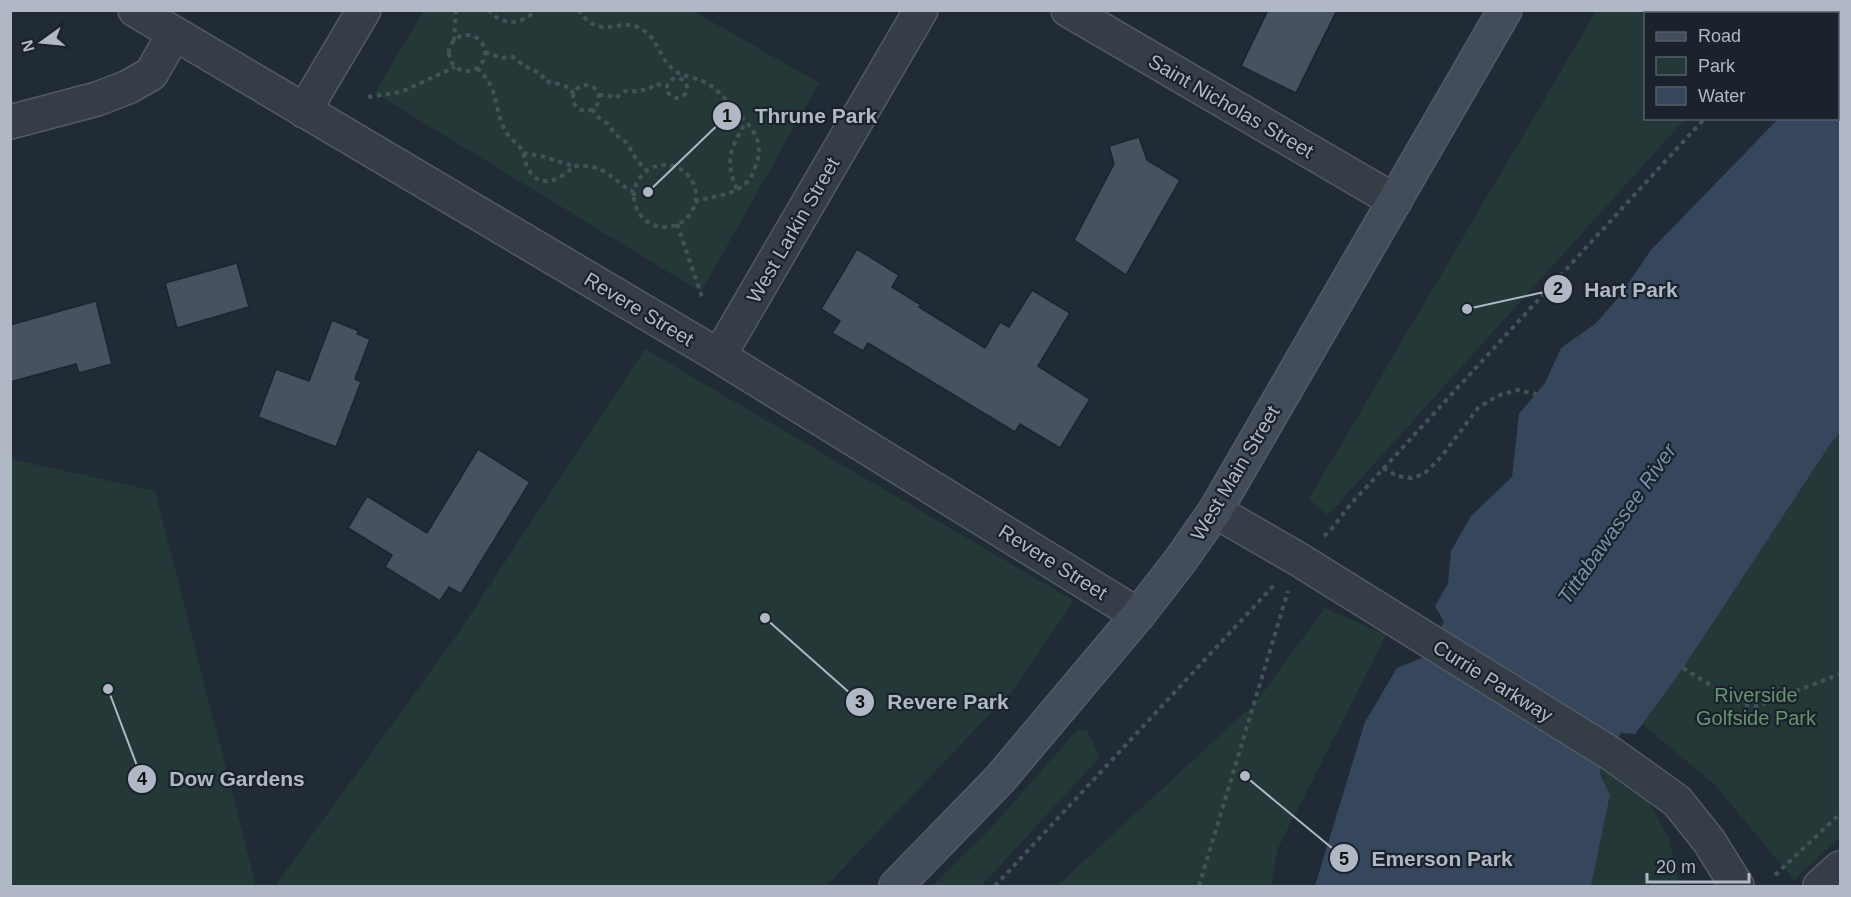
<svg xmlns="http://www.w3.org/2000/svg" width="1851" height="897" font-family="Helvetica,sans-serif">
	<rect width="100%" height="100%" fill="#212b36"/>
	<path fill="#243838" d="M424,10l269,1 126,72 -118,209 -326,-199z
		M1597,10l185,1 -3,3h-133v104l39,1 -357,396 -19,-16z
		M645,349l429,252 -62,90 -186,195h-551l182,-251z
		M1840,433v404l-46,43 -79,-95 -73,-61 189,-281z
		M11,459l144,32 101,395h-245z
		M1325,608l61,27 -109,215 -6,36h-214l199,-184z
		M1078,729l9,1 13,27 -119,129h-49l58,-57z
		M1600,764l49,38 20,36 11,48h-89l19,-91 -10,-21z"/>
	<path fill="#36475d" d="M1840,54v379l-9,10 -148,225 -48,66 -14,-1 -21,31v10l10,21 -19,91h-276l50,-164 32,-54 25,-10 22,-36 -9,-16 13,-23 3,-32 20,-35 41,-39 7,-63 26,-31 16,-35 34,-24 23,-26 33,-48 127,-131 60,-1v-61z"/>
	<path fill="#475260" stroke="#1c242d" stroke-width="1.5" d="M1268,10h69l-41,83 -55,-27z
		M1139,137l8,23 33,20 -54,95 -52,-35 40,-76 -5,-18z
		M857,249l42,26 -7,12 29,18 -2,2 66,41 15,-26 9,5 23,-37 38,23 -32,53 52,33 -30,49 -40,-24 -5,8 -147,-89 -5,8 -31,-18 8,-12 -19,-12z
		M237,263l12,44 -72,21 -12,-45z
		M96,301l16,63 -33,9 -3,-9 -66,18v-57z
		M332,320l27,11 -2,3 13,5 -15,40 6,3 -25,65 -78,-30 18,-48 33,12z
		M478,449l52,33 -69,112 -12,-7 -9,14 -55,-34 7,-12 -44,-27 19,-32 60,37z"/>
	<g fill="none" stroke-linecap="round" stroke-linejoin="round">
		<g stroke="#525b65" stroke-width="36">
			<path id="street" d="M135,10l584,346 419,259
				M1068,10l327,191
				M304,111l60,-101
				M10,122l87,-23 31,-12 23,-13 23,-40
				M719,356l202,-346
				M1215,511l83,48 315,196 64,46 32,40 28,45
				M1820,886l20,-18"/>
		</g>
		<g stroke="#525b65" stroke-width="36">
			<path id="secondary" d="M896,886l104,-107 138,-164 42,-54 35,-50 290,-501"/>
		</g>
		<path stroke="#415355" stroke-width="4" stroke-dasharray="4.5 4.5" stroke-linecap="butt" d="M488,10c15,16 32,16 48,0
			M578,10c25,34 42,4 65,20 15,9 17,30 31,40 10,8 26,7 37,16 10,7 18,17 26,26 17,18 28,30 18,56 -3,9 -8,16 -17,21 -13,8 -29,7 -43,13
			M1801,14l3,-4
			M449 53a18 18 0 1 1 36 0a18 18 0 1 1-36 0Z
			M454,41l2,-31
			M485,52l17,6 11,-1 11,9 16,7 6,9c8,-1 15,4 23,5l5,8
			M477,68c7,7 13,14 16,23 4,13 6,29 13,41 4,7 12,11 15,17 3,6 4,12 6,18 12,24 33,13 47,-1 5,1 13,-1 19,1 15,3 27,19 41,25
			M667 88a10 10 0 1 1 20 0a10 10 0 1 1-20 0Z
			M573 98a13 13 0 1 1 26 0a13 13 0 1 1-26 0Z
			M599,95h8l9,3 9,-7c9,2 15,-2 23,-1l7,-6 12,2
			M368,97l33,-5 54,-25
			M592,109l7,9 9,6 8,11 11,8 9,16 11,12
			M523,153l18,3 32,10
			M634 196a31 31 0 1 1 62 0a31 31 0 1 1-62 0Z
			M737,189c-13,-28 -6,-42 9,-67
			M677,224l25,73
			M1383,468l14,8 14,2 13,-4 17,-17 37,-49 19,-12 20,-6 19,4
			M1324,536l6,-5 20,-26 355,-387
			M1683,668l58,36 17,2 82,-32
			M1775,875l65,-61
			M995,886l281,-303
			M1199,886l89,-295"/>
		<use href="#street" stroke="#353d47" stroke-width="33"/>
		<use href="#secondary" stroke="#434c5a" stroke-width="33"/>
	</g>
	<g text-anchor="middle" stroke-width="4.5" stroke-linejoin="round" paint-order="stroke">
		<g font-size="20" fill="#afb8c4" stroke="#1a222b">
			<text transform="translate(1231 106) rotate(30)" y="7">Saint Nicholas Street</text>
			<text transform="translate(793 230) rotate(-60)" y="7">West Larkin Street</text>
			<text transform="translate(639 309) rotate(31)" y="7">Revere Street</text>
			<text transform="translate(1235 473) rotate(-59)" y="7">West Main Street</text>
			<text transform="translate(1053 562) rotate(32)" y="7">Revere Street</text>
			<text transform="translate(1493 681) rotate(32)" y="7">Currie Parkway</text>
		</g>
		<g font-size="20" fill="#689370" stroke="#1a222b">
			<text x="1756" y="702">Riverside<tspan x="1756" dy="23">Golfside Park</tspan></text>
		</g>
		<g font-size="21" font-style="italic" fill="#788faa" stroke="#1a222b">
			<text transform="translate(1617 524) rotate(-55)" y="7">Tittabawassee River</text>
		</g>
	</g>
	<path fill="none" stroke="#afb8c4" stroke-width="2" d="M648 192L727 116M1467 309L1558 289M765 618L860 702M108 689L142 779M1245 776L1344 858"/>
	<g fill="#afb8c4" stroke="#1a222b" stroke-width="2">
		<circle cx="648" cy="192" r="6"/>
		<circle cx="1467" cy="309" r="6"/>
		<circle cx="765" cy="618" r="6"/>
		<circle cx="108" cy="689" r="6"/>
		<circle cx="1245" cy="776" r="6"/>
		<circle cx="727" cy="116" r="15"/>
		<circle cx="1558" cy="289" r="15"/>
		<circle cx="860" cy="702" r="15"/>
		<circle cx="142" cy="779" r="15"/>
		<circle cx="1344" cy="858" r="15"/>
	</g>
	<g font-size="18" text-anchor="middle" font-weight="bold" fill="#111">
		<text x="727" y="122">1</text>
		<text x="1558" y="295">2</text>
		<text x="860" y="708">3</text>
		<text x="142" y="785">4</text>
		<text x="1344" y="865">5</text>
	</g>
	<g font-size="21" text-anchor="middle" font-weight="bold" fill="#afb8c4" stroke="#1a222b" stroke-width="4.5" stroke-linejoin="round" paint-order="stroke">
		<text x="816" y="123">Thrune Park</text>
		<text x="1631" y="297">Hart Park</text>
		<text x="948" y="709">Revere Park</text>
		<text x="237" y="786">Dow Gardens</text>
		<text x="1442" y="866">Emerson Park</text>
	</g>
	<rect width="1851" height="897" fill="none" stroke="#afb8c4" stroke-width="24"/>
	<rect x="1644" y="12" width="195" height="108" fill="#1a222b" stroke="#565e68" stroke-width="1.5"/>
	<rect x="1656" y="32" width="30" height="9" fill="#434c5a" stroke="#565e68" stroke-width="1.5"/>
	<text x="1698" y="42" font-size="18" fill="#afb8c4">Road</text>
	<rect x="1656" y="57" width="30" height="18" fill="#243838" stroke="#565e68" stroke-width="1.5"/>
	<text x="1698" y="72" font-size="18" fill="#afb8c4">Park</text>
	<rect x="1656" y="87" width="30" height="18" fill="#36475d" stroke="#565e68" stroke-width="1.5"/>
	<text x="1698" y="102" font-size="18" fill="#afb8c4">Water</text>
	<g transform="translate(42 42) rotate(255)" stroke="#1a222b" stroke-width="4.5" paint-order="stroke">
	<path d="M0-4.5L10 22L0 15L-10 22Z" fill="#afb8c4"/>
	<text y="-9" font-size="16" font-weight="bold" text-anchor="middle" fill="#afb8c4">N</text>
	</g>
	<path d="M1647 873v9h102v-9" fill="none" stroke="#afb8c4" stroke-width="3"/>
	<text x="1656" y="873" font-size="18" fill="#afb8c4" stroke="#1a222b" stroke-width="4.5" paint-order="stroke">20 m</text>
</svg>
